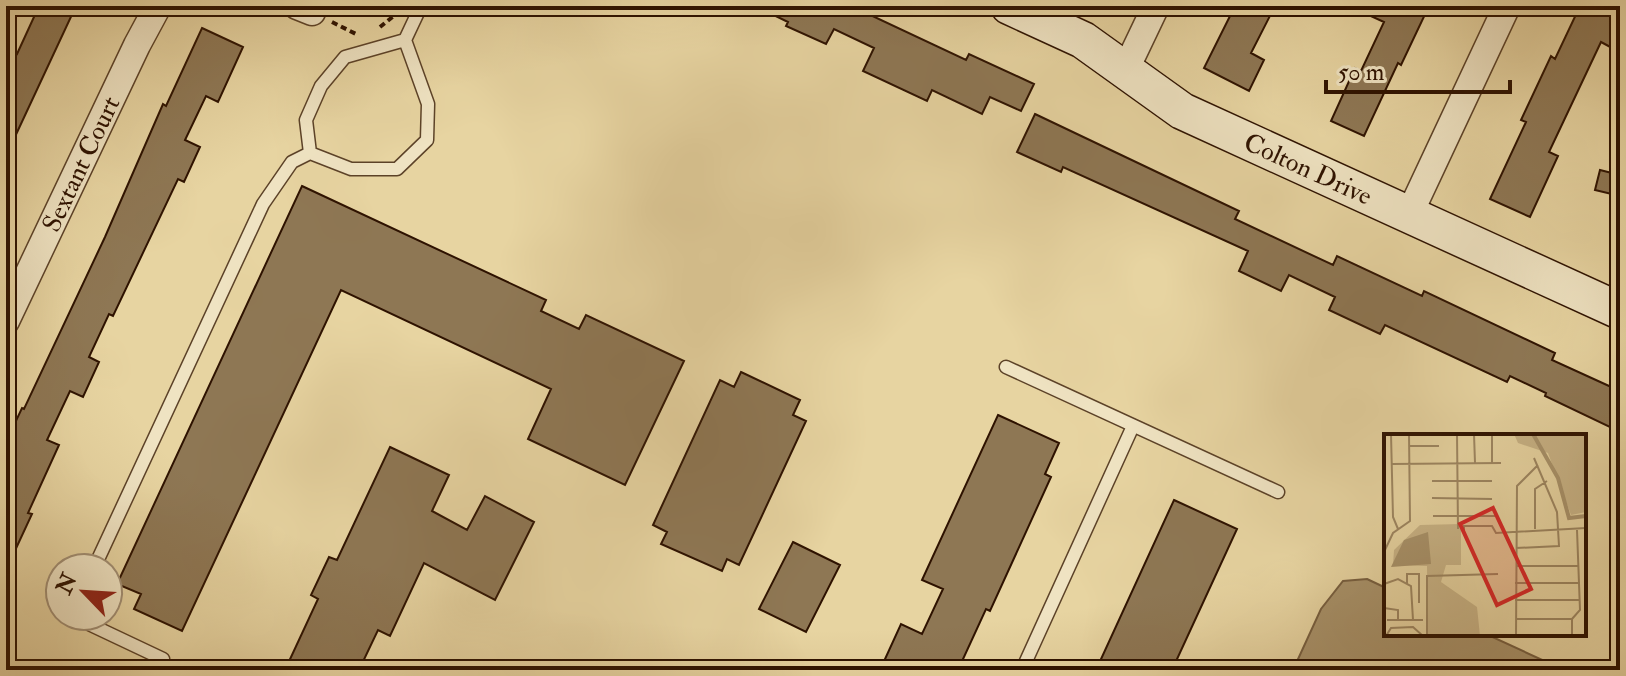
<svg xmlns="http://www.w3.org/2000/svg" width="1626" height="676" font-family="'IM FELL Double Pica',serif">
	<rect width="100%" height="100%" fill="#e7d4a1"/>
	<filter id="stains"><feTurbulence type="fractalNoise" baseFrequency=".0025" numOctaves="4"/><feColorMatrix values="0 0 0 0 .2 0 0 0 0 .09 0 0 0 0 .02 0 0 0 .5 -.17"/></filter>
	<radialGradient id="worn" r=".72"><stop offset=".6" stop-color="#630" stop-opacity="0"/><stop offset="1" stop-color="#630" stop-opacity=".3"/></radialGradient>
	<path fill="#a8926a" stroke="#775f40" stroke-width="2" d="M1367,579l19,9v46h100l78,36h-271l28,-61 22,-28z"/>
	<path fill="#8e7754" stroke="#2e1200" stroke-width="2" d="M39,6h37l-70,150v-108l11,6z
		M755,6h114l-3,7 100,47 3,-6 65,30 -13,27 -31,-14 -8,17 -50,-24 -5,11 -64,-30 11,-23 -40,-19 -8,15 -40,-18 2,-4z
		M1235,6h40l-24,47 13,7 -15,31 -45,-23z
		M1349,6h80l-28,59 -3,-2 -34,73 -33,-15 24,-53 6,3 23,-49z
		M1580,6h40v30l-6,13 -13,-7 -52,110 9,4 -28,61 -40,-18 36,-77 -5,-2 30,-64 4,3z
		M202,28l41,19 -25,55 -12,-6 -21,44 15,7 -16,35 -6,-3 -65,137 -4,-2 -20,43 10,5 -16,35 -13,-6 -23,49 12,5 -31,68 4,1 -26,56v-128l16,-34 2,1 81,-172 58,-133 3,2z
		M1035,114l204,97 -4,8 98,46 4,-9 85,40 2,-5 131,62 -3,7 68,31v25l-6,13 -69,-33 1,-3 -36,-17 -3,6 -122,-57 -5,9 -51,-24 6,-13 -46,-22 -8,16 -42,-20 9,-20 -185,-84 -2,5 -44,-20z
		M1600,170l20,5v21l-25,-6z
		M302,186l244,114 -5,11 38,18 7,-14 98,46 -59,124 -97,-46 23,-50 -210,-99 -159,341 -48,-22 7,-15 -24,-10z
		M741,372l59,28 -7,15 13,6 -67,144 -12,-6 -5,12 -61,-27 6,-12 -14,-7 67,-145 14,7z
		M998,415l61,28 -14,31 6,3 -61,134 -4,-2 -28,61h-78l21,-46 21,10 21,-45 -21,-9z
		M390,447l59,28 -17,36 35,19 18,-34 49,26 -39,78 -71,-37 -34,73 -12,-6 -19,40h-74l33,-71 -7,-4 18,-38 8,3z
		M1174,500l63,29 -65,141h-76z
		M793,542l47,23 -34,67 -47,-23z"/>
	<g fill="none" stroke-linecap="round" stroke-linejoin="round">
		<g stroke="#5c4228" stroke-width="15">
			<path id="lane" d="M310,153l-4,-33 15,-34 24,-29 60,-17
				M1006,367l272,125
				M94,568l169,-364 29,-42 18,-9 41,16h46l30,-29 1,-36 -23,-64 16,-34
				M72,616l91,43
				M1022,670l111,-244"/>
		</g>
		<g stroke="#5c4228" stroke-width="29">
			<g id="street">
				<path d="M297,6l15,6"/>
				<path d="M1125,71l31,-65"/>
				<path d="M1409,215l98,-209"/>
				<path id="s1" d="M6,321l131,-276 21,-39"/>
			</g>
		</g>
		<g stroke="#2e1200" stroke-width="39">
			<g id="secondary">
				<path id="s2" d="M1009,6l74,34 99,71 438,200"/>
			</g>
		</g>
		<path stroke="#2e1200" stroke-width="4" stroke-dasharray="6 4" stroke-linecap="butt" d="M332,22l24,12
			M380,27l15,-12"/>
		<use href="#lane" stroke="#efe3c2" stroke-width="12"/>
		<use href="#street" stroke="#efe3c2" stroke-width="26"/>
		<use href="#secondary" stroke="#efe3c2" stroke-width="36"/>
	</g>
	<g text-anchor="middle" stroke-width="7" stroke-linejoin="round" paint-order="stroke">
		<g font-size="26" fill="#2e1200" stroke="#efe3c2">
			<text dy="9" stroke="none"><textPath href="#s1" startOffset="174">Sextant Court</textPath></text>
			<text dy="9" stroke="none"><textPath href="#s2" startOffset="342">Colton Drive</textPath></text>
		</g>
	</g>
	<g transform="translate(1384 434)">
		<rect width="202" height="202" fill="#e7d4a1"/>
		<path d="M130,0h72v78l-15,3 -23,-62 -30,-10zM77,90v41h-15l-5,17 36,25 3,29h-52l-1,-70 -34,-1 1,-15 26,-25z" fill="#c8b386"/>
		<path d="M44,98l3,32 -40,3 13,-27z" fill="#a8926a"/>
		<path fill="none" stroke="#a8926a" stroke-width="4" d="M149,0l25,44 11,40 17,-2"/>
		<path fill="none" stroke="#9d8661" stroke-width="2" d="M7,0l2,83 5,12M73,0l1,95M90,0l1,29M108,0v29M25,12h30M8,30l109,-1M48,47h60M48,64l60,1M49,82h64l3,8M151,95v-40l12,-8M80,97v-5h28l4,7 90,-5M132,114l43,-2 -2,-34 -23,-54M0,118l9,-19 17,-12 -1,-87M132,132h63M131,149h65M0,150l14,-5 13,7 2,34M23,150v-10h12v29M131,166h65M0,174l14,2v10M132,185h56M3,186h36M132,201h56M2,202l5,-8 22,-1 10,9M43,202v-60l71,-2M132,202l1,-150 21,-21M188,202v-17l8,-9 -3,-80"/>
		<path fill="#d62828" fill-opacity="0.15" stroke="#d62828" stroke-width="4" d="M109,74l38,81 -34,16 -37,-81z"/>
		<rect width="202" height="202" fill="none" stroke="#2e1200" stroke-width="4"/>
	</g>
	<rect width="1626" height="676" fill="none" stroke="#e7d4a1" stroke-width="32"/>
	<rect x="8" y="8" width="1610" height="660" fill="none" stroke="#2e1200" stroke-width="4"/>
	<rect x="16" y="16" width="1594" height="644" fill="none" stroke="#2e1200" stroke-width="2"/>
	<g transform="translate(84 592) rotate(295)"><circle r="38" fill="#efe3c2" stroke="#a28f74" stroke-width="2"/>
	<path d="M0-6L14 30L0 20L-14 30Z" fill="#8f2418"/>
	<text y="-12" font-size="22" font-weight="bold" text-anchor="middle" fill="#2e1200">N</text>
	</g>
	<path d="M1326 80v12h184v-12" fill="none" stroke="#2e1200" stroke-width="4"/>
	<text x="1338" y="80" font-size="24" fill="#2e1200" stroke="#efe3c2" stroke-width="6" paint-order="stroke">50 m</text>
	<rect width="100%" height="100%" filter="url(#stains)"/>
	<rect width="100%" height="100%" fill="url(#worn)"/>
</svg>
